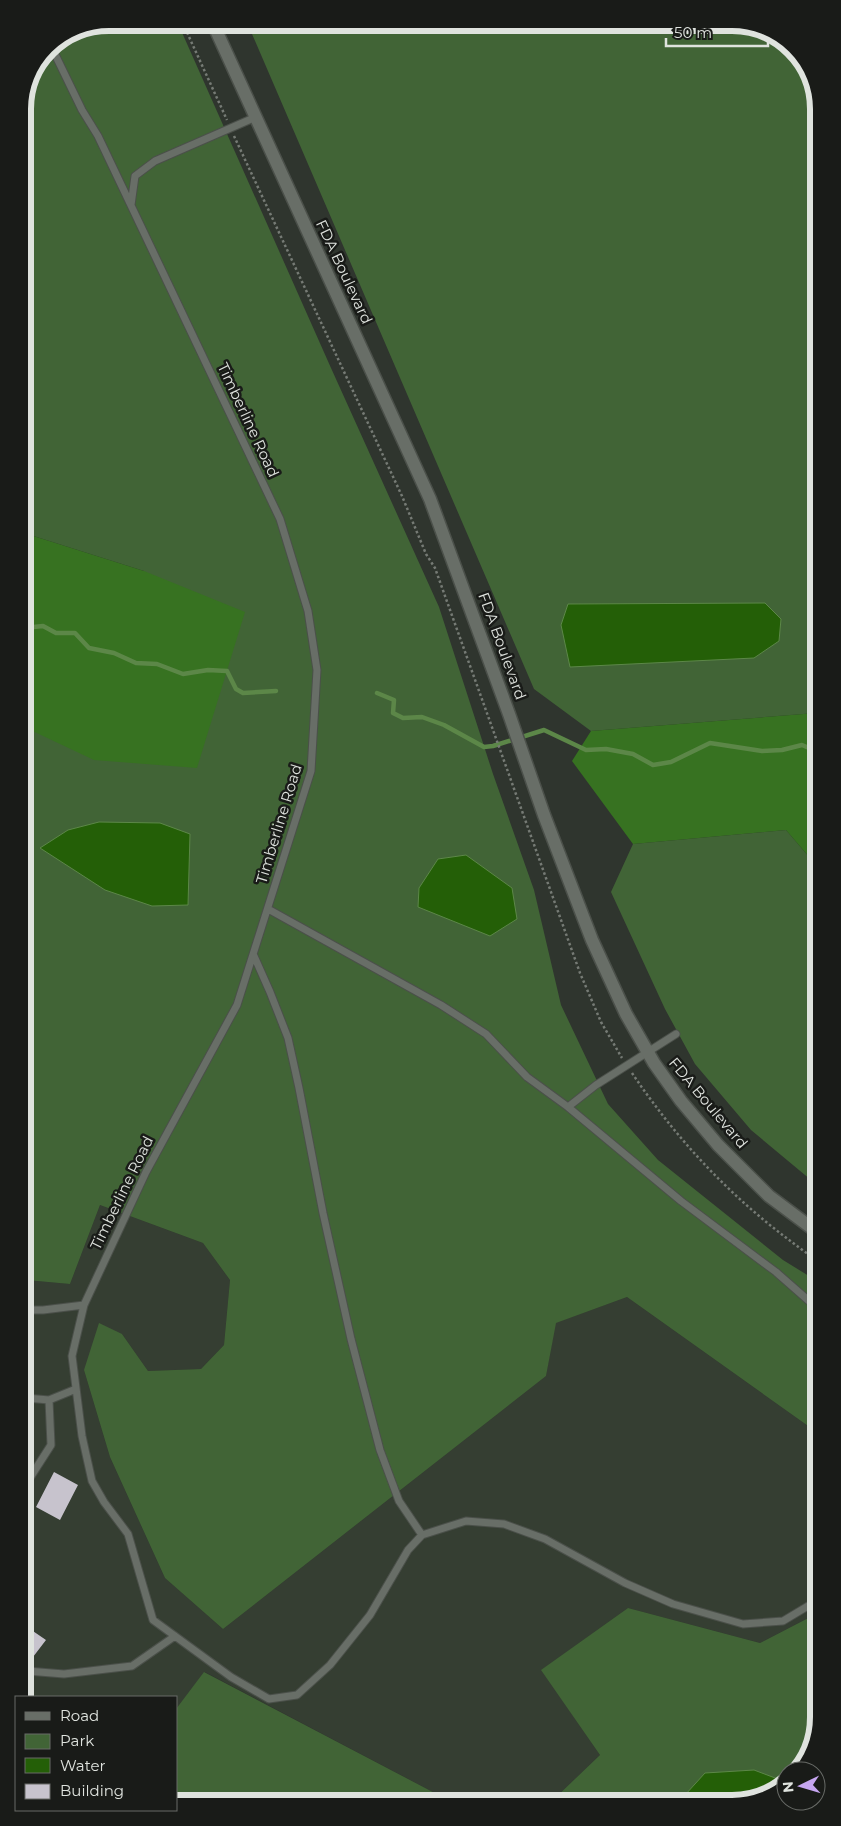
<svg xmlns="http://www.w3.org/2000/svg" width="841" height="1826" font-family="Montserrat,sans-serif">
	<rect width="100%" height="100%" fill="#2f352e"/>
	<path fill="#353e32" d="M100,1205l103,38 27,37 -6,65 -23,24 -53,2 -26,-37 -38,36 26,87 55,121 58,51 323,-253 9,-53 72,-26 191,136v180l-58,30 -132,-35 -86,62 58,85 -47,45 -103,1 -245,-129 -29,37v-12h-149l-1,-417 44,4z"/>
	<path fill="#416436" d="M738,23l46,17 30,41 2,632 -225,18 -57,-42 -285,-662z
		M180,28l151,340 108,239 54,167 41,116 27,115 47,99 50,56 125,100 34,21 1,152 -191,-136 -71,26 -10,53 -323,253 -58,-51 -55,-121 -26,-87 15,-47 23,11 26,37 53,-2 23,-24 6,-65 -27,-37 -103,-38 -30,79 -44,-4 -2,-553 120,-156 -120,-38 -1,-429 25,-56 28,-19z
		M786,830l30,35 1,320 -66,-55 -56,-66 -30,-55 -54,-117 22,-48z
		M628,1608l132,35 58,-30v104l-14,48 -8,6h-10v8l-26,20 -207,1 47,-45 -59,-85z
		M204,1672l246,129 -274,2v-94z"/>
	<path fill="#377221" d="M24,533l120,38 101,41 -48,156 -103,-8 -70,-33z
		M816,713v152l-30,-35 -153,14 -61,-83 19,-30z"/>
	<path fill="#245f07" stroke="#5c8748" d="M765,603l16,16 -2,22 -25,17 -184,9 -9,-42 7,-21z
		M99,822l61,1 30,11 -2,71 -36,1 -47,-16 -65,-42 28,-18z
		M466,855l46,33 5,31 -27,17 -72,-29 1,-19 19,-29z
		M754,1770l29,11 -23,18h-74l-1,-4 20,-22z"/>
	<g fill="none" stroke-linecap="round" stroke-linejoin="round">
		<path stroke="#5c8748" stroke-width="4.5" d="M24,628l19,-2 13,7h19l14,15 25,5 22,10 21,1 26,10 25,-4 19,1 9,18 7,4 33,-2
			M377,693l17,7 -1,13 10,5 19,-1 22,8 40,22 9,-1 51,-16 42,20 20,-1 27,5 20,11 18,-3 39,-19 52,8 20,-1 20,-5 14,6"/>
	</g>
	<path fill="#c7c3cd" d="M54,1472l24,13 -18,35 -24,-13z
		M27,1627l19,13 -13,17 -6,-4z"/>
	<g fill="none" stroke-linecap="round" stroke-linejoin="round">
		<g stroke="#4b504a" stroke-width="9">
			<path id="service" d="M51,46l31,64 16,26 182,383 28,92 9,59 -6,101 -74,234 -91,167 -62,133 -12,51 10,80 10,45 12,21 24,32 25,86 78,57 38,22 28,-4 33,-30 40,-50 38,-65 14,-15 44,-14 38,3 41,15 80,44 48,21 70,20 40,-3 35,-21
				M131,205l4,-29 20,-15 101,-44
				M268,909l173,96 45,29 41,43 41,30
				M254,956l16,36 18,46 11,50 24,125 28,126 29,111 19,51 23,34
				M676,1034l-80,51 -28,22 113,94 95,71 41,36
				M26,1310h17l41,-5
				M26,1398l23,2 27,-11
				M26,1484l25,-39 -2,-45
				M27,1671l37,3 68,-8 43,-30"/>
		</g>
		<g stroke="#4b504a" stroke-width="15">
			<path id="tertiary" d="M215,28l215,471 79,215 35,101 48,125 34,74 28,49 27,38 37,44 51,51 48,36"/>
		</g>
		<path stroke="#767b75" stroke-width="2.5" stroke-dasharray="2.5 2.5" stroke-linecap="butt" d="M185,28l42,92
			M234,136l168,360 24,58 9,14 145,405 21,49 21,36
			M632,1073c41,61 90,115 148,160 12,9 24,19 37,27"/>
		<use href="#service" stroke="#686e67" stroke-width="7"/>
		<use href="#tertiary" stroke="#686e67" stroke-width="12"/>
	</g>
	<g text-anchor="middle" stroke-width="5" stroke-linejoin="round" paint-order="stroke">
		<g font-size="15" fill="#dfe3de" stroke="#191b18">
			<text transform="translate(344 272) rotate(65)" y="5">FDA Boulevard</text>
			<text transform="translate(248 420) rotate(65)" y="5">Timberline Road</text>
			<text transform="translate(502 646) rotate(70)" y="5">FDA Boulevard</text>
			<text transform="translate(279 824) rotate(-73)" y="5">Timberline Road</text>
			<text transform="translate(708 1103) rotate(50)" y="5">FDA Boulevard</text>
			<text transform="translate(122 1193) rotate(-64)" y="5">Timberline Road</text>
		</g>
	</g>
	<path d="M0 0H841V1826H0ZM109 31H732A78 78 0 0 1 810 109V1717A78 78 0 0 1 732 1795H109A78 78 0 0 1 31 1717V109A78 78 0 0 1 109 31Z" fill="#191b18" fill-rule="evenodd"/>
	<path fill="none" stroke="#dfe3de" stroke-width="6" d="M109 31H732A78 78 0 0 1 810 109V1717A78 78 0 0 1 732 1795H109A78 78 0 0 1 31 1717V109A78 78 0 0 1 109 31Z"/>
	<rect x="15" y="1696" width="162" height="115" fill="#191b18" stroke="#686b67"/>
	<rect x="25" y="1712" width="25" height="8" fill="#686e67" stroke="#686b67"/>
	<text x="60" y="1721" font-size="15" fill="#dfe3de">Road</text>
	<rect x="25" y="1734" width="25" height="15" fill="#416436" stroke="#686b67"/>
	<text x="60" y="1746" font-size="15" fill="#dfe3de">Park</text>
	<rect x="25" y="1758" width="25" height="15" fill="#245f07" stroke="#686b67"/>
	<text x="60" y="1771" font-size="15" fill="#dfe3de">Water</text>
	<rect x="25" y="1784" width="25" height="15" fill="#c7c3cd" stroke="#686b67"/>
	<text x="60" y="1796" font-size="15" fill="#dfe3de">Building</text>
	<g transform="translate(801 1786) rotate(265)"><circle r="24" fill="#191b18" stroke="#686b67"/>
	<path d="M0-4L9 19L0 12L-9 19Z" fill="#c6a6f0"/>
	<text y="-8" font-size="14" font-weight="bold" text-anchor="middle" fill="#dfe3de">N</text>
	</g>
	<path d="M666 38v8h102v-8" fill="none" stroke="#dfe3de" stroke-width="2.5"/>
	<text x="674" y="38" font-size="15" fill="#dfe3de" stroke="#191b18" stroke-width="4" paint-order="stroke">50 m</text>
</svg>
